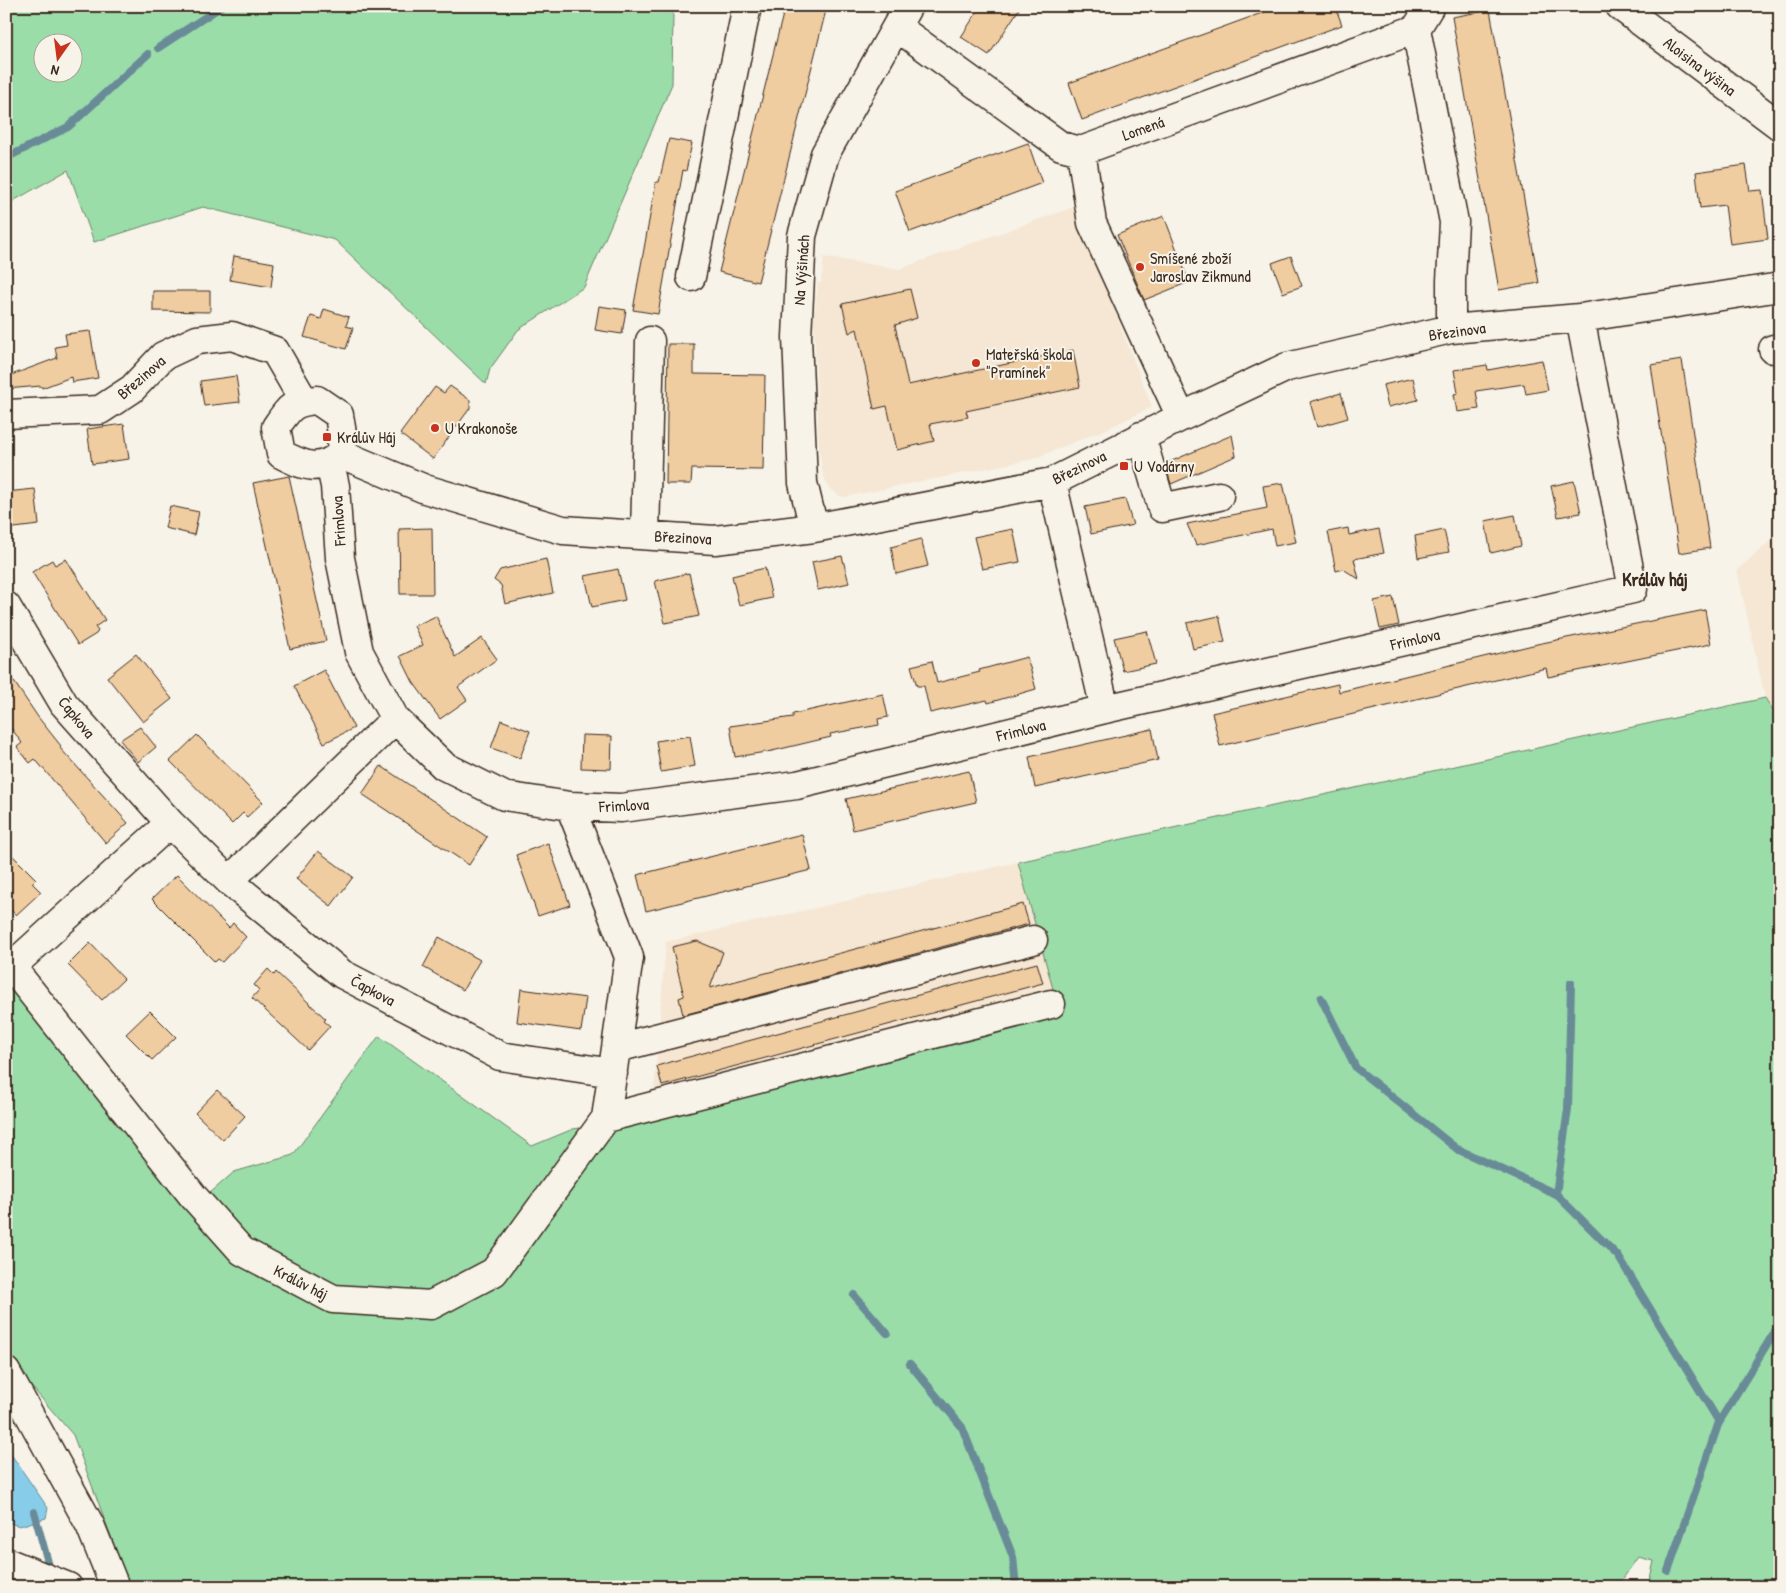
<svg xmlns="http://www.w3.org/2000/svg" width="1786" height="1593" font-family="'Patrick Hand',sans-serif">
	<rect width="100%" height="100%" fill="#f7f3e8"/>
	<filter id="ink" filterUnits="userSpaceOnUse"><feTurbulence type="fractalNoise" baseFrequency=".02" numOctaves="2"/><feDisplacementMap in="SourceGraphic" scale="10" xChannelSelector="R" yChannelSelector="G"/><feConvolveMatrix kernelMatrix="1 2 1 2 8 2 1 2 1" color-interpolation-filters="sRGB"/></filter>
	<g filter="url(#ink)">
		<path fill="#f5e7d3" d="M1074,207l78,200 -48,23 -71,29 -189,38 -6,-2 -10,-8 -6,-17 -3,-23 -5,-127 4,-37h3l3,-26 75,12z
			M1780,533v189l-15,-24 -28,-128z
			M1018,862l40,145 -406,108 14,-173z"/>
		<path fill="#9adda9" stroke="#6a8464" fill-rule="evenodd" d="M6,6h662l5,7 -1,71 -88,203 -66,43 -28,39 -4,15 -151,-144 -132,-33 -109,35 -26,-72 -62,35zM42,42h30v30h-30z
			M1765,698l15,24v865h-132l6,-26 -16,-4 -21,30h-1487l-57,-152 -67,-78v-397l203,234 25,-22 59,-17 86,-119 153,110 41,-17 50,-7 435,-115 -40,-145z"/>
		<path fill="#87cce9" stroke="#698b98" d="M6,1447l42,61 -2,10 -26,8 -14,-4z"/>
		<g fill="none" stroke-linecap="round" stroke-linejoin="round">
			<path stroke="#698b98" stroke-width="8" d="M158,48l64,-42
				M6,158l62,-31 80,-73
				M1571,983l-3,126 -12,85 62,62 101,166
				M1321,998l35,70 101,81 99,45
				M854,1295l33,38
				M910,1364l52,63 51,130 3,30
				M34,1512l17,61
				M1668,1571l51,-149 61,-99"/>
		</g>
		<path fill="#f0cca1" stroke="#3b2a1e" d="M785,6h25l16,4 -68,272 -39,-10z
			M981,6h40l-32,49 -28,-18z
			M1281,6h54l7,19 -260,95 -13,-37z
			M1490,10l49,273 -40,7 -47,-273z
			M669,139l23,4 -6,28 -3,-1 -25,144 -25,-4 23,-128h3z
			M1028,143l14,40 -132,49 -15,-41z
			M1746,165l4,26 12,-1 6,49 -38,5 -5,-39 -25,3 -4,-36z
			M1164,216l25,66 -45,18 -27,-65z
			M234,256l40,7 -3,24 -41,-7z
			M1291,256l11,30 -19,7 -11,-30z
			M910,289l7,29 -22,7 13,60 165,-35 7,37 -114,24 2,6 -38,7 4,17 -37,9 -10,-44 -13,3 -17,-80 -8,4 -7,-29z
			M153,291h57v21l-57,-1z
			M599,306l27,4 -4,24 -27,-4z
			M324,309l25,8 -3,9 7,2 -7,21 -42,-12 7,-21 10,3z
			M90,331l8,47 -26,4 -1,-5 -29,11 -1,-2 -35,3v-12l51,-19 -2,-11 12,-2 -2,-11z
			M668,344h26v30l71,1 -2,95 -71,-1 -1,15h-25z
			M1542,360l6,30 -22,4 -2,-10 -48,7 3,18 -22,3 -3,-18 4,-1 -4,-23 33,-5 1,5z
			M1682,360l28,188 -31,5 -28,-188z
			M236,376l4,26 -36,4 -4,-25z
			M1413,378l5,22 -30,7 -5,-22z
			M450,386l20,14v8l-37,51 -33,-25 35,-47 9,6z
			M1341,393l7,25 -31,9 -7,-25z
			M124,424l5,35 -37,5 -5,-35z
			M1232,435l4,21 -65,28 -6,-20z
			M289,476l37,165 -36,8 -37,-166z
			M1574,481l7,32 -23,4 -7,-31z
			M1283,483l13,59 -21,4 -3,-17 -76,16 -9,-21 80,-16 -4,-22z
			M35,489l4,36 -33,4v-37z
			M1125,499l8,26 -42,9 -6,-27z
			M170,506l29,6 -5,23 -29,-7z
			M1515,515l6,31 -30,7 -6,-32z
			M432,528l1,66h-33l-1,-65z
			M1348,528l1,7 30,-6 5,24 -30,6 5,20 -16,-10 -7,2 -8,-39z
			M1013,529l7,33 -38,7 -8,-32z
			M1444,530l5,22 -31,6 -3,-22z
			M921,539l7,27 -32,8 -5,-27z
			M842,556l7,27 -31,7 -6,-28z
			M66,559l39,61 -10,7 3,4 -2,3 -18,11 -46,-73 20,-12 3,5z
			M546,559l7,34 -48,11 -4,-19 -7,-5 6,-10z
			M765,568l7,30 -33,7 -7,-29z
			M618,569l7,31 -33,7 -7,-31z
			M689,573l10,43 -34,7 -10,-42z
			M1393,597l6,28 -19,4 -6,-28z
			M1705,610l6,34 -163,33 -2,-9 -326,78 -8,-33 126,-29 1,8 198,-48z
			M436,616l19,41 27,-19 15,21 -39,28 9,13 -27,19 -27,-37 -13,-26 23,-11 -9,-19z
			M1219,616l6,26 -32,7 -6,-26z
			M1147,631l9,33 -33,7 -9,-33z
			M136,654l36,45 -29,23 -36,-45z
			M1027,657l9,32 -48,14 -1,-3 -57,13 -6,-27h-7l-6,-20 21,-5 5,22 43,-11 -1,-2z
			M6,670l32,47 23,29 -1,2 68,75 -22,20 -71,-84 -5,4 -13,-16 5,-4 -16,-22z
			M324,670l30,58 -30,15 -30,-57z
			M883,694l5,23 -10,2 1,6 -49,9 1,3 -59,14 -37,6 -5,-31 63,-9v-3z
			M501,720l29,11 -10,27 -29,-10z
			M140,727l16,20 -18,15 -18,-22z
			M1152,729l6,31 -123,28 -6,-31z
			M197,735l66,67 -16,15 -4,-4 -11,11 -62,-63z
			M582,735l30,1 -1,33 -30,-1z
			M690,736l5,30 -34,6 -5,-31z
			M381,766l106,71 -18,28 -107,-71z
			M969,771l7,31 -123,28 -7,-31z
			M802,834l9,36 -165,41 -9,-36z
			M548,843l22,62 -32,11 -22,-61z
			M6,849l30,30 -4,4 9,9 -25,23 -10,-10z
			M318,851l35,26 -22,29 -35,-27z
			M177,875l52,53 4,-5 13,14 -24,25 -4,-3 -3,3 -63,-63z
			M1023,904l6,20 -346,91 -4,-17 5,-2 -12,-49 25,-6 26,11 -13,36z
			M439,937l41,23 -17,30 -40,-23z
			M90,943l34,36 -22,21 -34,-35z
			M1037,963l6,20 -381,103 -5,-20 13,-4z
			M268,969l6,6 2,-3 50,47 -2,2 6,5 -22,24 -56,-52 7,-8 -5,-5z
			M521,989l65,9 -5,33 -64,-9z
			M150,1011l26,26 -24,23 -26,-26z
			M217,1090l28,26 -22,24 -28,-27z"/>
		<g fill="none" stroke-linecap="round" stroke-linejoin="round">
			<g stroke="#3b2a1e" stroke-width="31">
				<path id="minor" d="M1430,6l-14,23 38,193 -3,59v48
					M1620,6l160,120
					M897,27l164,119 20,5 335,-122
					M1081,151l11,72 89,194
					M691,277l56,-271
					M1773,349l7,-1
					M317,400l22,15 3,19 -1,20c-22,19 -37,12 -60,0l-5,-27c14,-20 16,-25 41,-27z
					M6,414l94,-4 32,-21 31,-33 34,-16 35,-4 43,15 29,50
					M1141,436l21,72 57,-12
					M341,454l84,35 138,41 152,10 99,-12 238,-46 129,-65 106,-50 164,-38 129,-11 200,-31
					M330,463l5,23 5,72 19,94 36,67 49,47 60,30 66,10 51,2 176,-23 308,-76 528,-120 -53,-271
					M1052,482l53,227
					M814,528l-11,-45 -6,-146 5,-101 23,-82 83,-148
					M645,535l5,-194
					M6,606l58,98 106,119 59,58 113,93 158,82 113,17
					M229,881l166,-162
					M6,960l187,236 49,55 91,48 98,6 63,-33 112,-154 23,-161 -59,-151
					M11,967l159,-144
					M617,1048l416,-108
					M606,1118l445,-114
					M6,1372l84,153 25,62
					M6,1562l62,25"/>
			</g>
			<use href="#minor" stroke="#f7f3e8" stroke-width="28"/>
		</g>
	</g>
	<g fill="#c8321e" stroke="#f7f3e8" stroke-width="2">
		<circle cx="1140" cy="267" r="5"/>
		<circle cx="976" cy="363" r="5"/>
		<circle cx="435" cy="428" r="5"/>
		<rect x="322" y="432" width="10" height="10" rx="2.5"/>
		<rect x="1119" y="461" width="10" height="10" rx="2.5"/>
	</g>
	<g text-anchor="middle" stroke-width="4" stroke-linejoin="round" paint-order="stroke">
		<g font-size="16" fill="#3b2a1e" stroke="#f7f3e8">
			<text transform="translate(1700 66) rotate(37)" y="6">Aloisina výšina</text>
			<text transform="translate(1143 128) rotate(-20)" y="6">Lomená</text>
			<text transform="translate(801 270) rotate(-86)" y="6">Na Výšinách</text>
			<text transform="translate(1457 331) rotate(-8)" y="6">Březinova</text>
			<text transform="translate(141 377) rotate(-41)" y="6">Březinova</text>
			<text transform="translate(1079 467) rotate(-26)" y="6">Březinova</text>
			<text transform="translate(338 521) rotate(-94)" y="6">Frimlova</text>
			<text transform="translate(683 537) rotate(3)" y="6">Březinova</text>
			<text transform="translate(1415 639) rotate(-13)" y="6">Frimlova</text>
			<text transform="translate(77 717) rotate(51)" y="6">Čapkova</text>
			<text transform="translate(1021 730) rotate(-14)" y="6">Frimlova</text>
			<text transform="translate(624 805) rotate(-3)" y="6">Frimlova</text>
			<text transform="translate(373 990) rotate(28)" y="6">Čapkova</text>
			<text transform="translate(301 1282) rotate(27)" y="6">Králův háj</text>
		</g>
		<g font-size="16" fill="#3b2a1e" stroke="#f7f3e8" text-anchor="start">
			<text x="1150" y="264">Smíšené zboží<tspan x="1150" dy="18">Jaroslav Zikmund</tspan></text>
			<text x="986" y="360">Mateřská škola<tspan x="986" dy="18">"Pramínek"</tspan></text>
			<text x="445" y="434">U Krakonoše</text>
			<text x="337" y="443">Králův Háj</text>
			<text x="1134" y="472">U Vodárny</text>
		</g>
		<g font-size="18" font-weight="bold" fill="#3b2a1e" stroke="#f7f3e8">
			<text x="1655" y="586">Králův háj</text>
		</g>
	</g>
	<rect width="1786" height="1593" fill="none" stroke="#f7f3e8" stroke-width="25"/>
	<rect x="12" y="12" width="1761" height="1568" fill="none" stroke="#3b2a1e" stroke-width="2" filter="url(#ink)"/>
	<g transform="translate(58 58) rotate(194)"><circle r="24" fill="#f7f3e8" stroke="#aca397"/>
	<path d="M0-4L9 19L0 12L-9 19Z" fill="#c8321e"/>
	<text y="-8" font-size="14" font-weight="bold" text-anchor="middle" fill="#3b2a1e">N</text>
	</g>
</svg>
